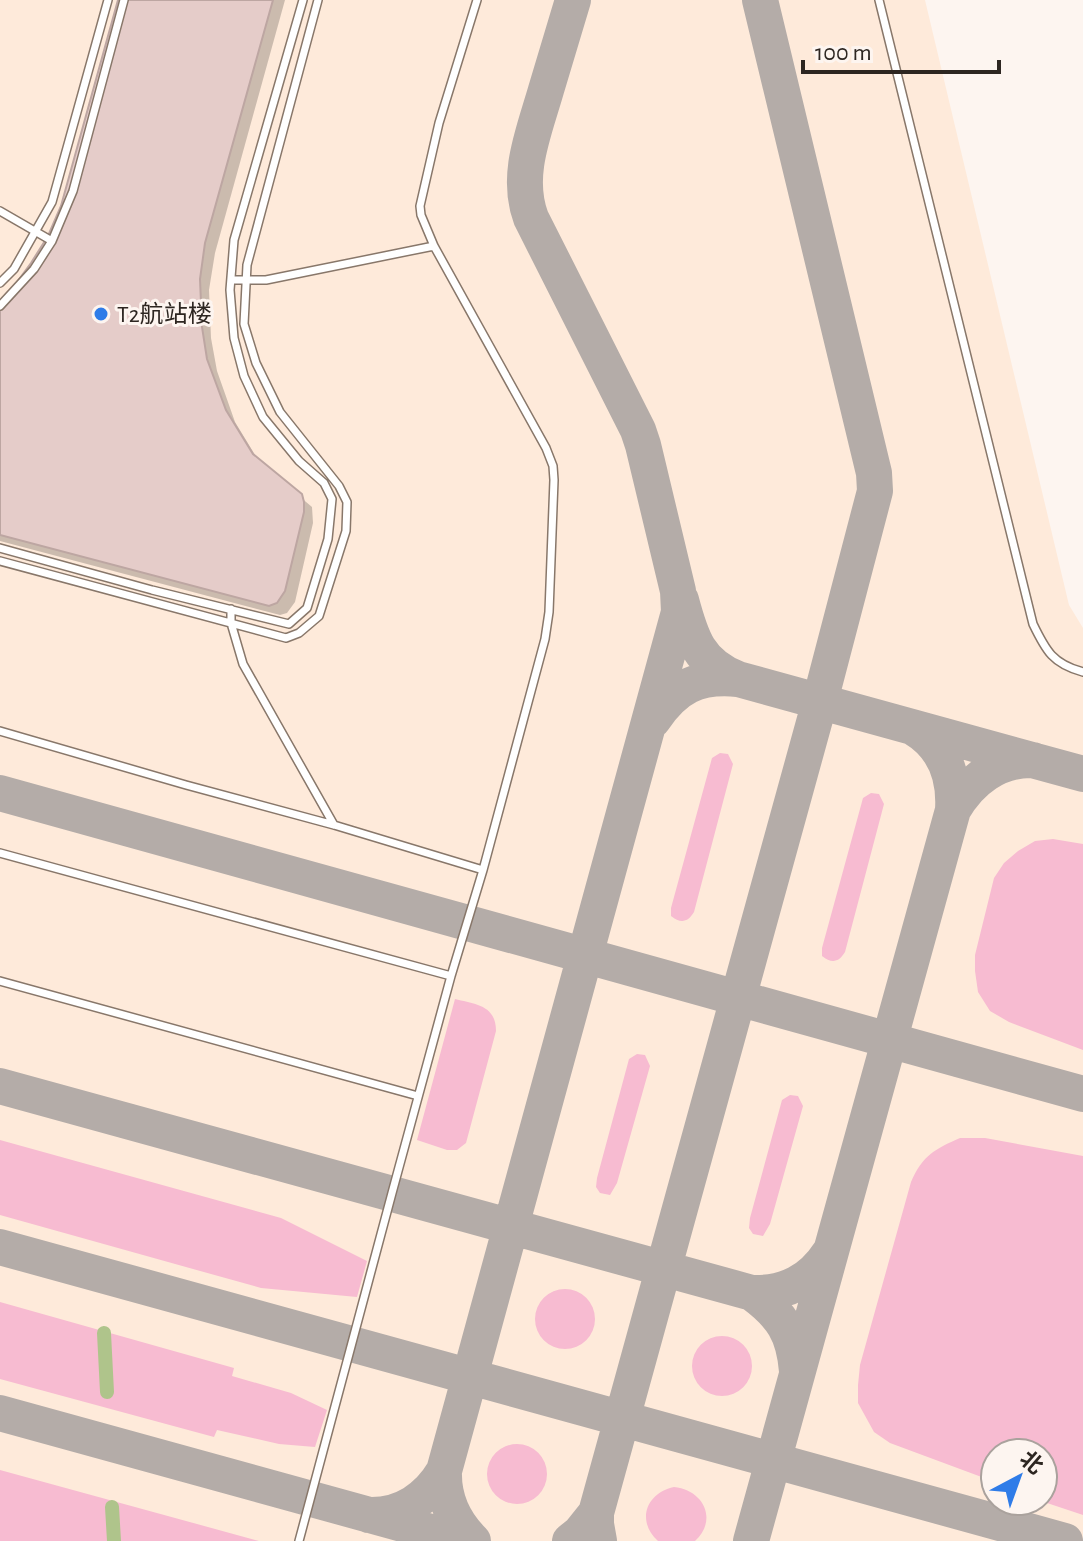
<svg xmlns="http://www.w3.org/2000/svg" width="1083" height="1541" font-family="'Alegreya Sans','Noto Sans SC',sans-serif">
	<rect width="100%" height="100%" fill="#fdf5f0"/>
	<path fill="#feeada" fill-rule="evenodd" d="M0,0h925l144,605 14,23v913h-1083zM995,1453h48v48h-48z"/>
	<path fill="#f7bbd1" d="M720,753l8,1 5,10 -39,148c-6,10 -13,12 -23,4v-8l41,-150z
		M871,793l8,1 5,10 -39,148c-6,10 -13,12 -23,4v-8l41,-150z
		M1053,839l30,5v206l-74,-28 -19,-11 -12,-19 -3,-21v-16l19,-77 10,-15 14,-12 17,-10z
		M455,999c20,5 41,6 41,32l-30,112 -9,7h-10l-30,-10z
		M637,1054l8,1 5,11 -33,117 -7,12 -10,-2 -4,-6 1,-9 32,-119z
		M790,1095l8,1 5,10 -33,118 -7,12 -10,-2 -4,-6 1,-10 32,-118z
		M960,1138h25l98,18v359l-42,-14h2v-48h-48v29l-105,-39 -16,-11 -16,-29v-18l2,-20 51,-183c12,-27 24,-33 49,-44z
		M0,1140l281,78 86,43 -10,36 -96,-9 -261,-73z
		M535 1319a30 30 0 1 1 60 0a30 30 0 1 1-60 0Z
		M0,1302l234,66 -2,8 59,17 36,17 -12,37 -36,-3 -62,-14 -3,7 -214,-58z
		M692 1366a30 30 0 1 1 60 0a30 30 0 1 1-60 0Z
		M487 1474a30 30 0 1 1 60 0a30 30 0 1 1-60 0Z
		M0,1470l259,71h-259z
		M674,1487c30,3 44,33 21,54h-37c-22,-20 -12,-48 16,-54z"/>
	<path fill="#0003" d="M120,0h165l-70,253 -6,37 2,48 6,33 18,51 25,41 52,44 1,16 -18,79 -8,11 -7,2 -280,-74v-237l33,-39 17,-28 13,-31z"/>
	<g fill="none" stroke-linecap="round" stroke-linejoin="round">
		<path stroke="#afc48b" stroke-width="14" d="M104,1333l3,59
			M112,1507l2,34"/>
		<path stroke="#b4aca8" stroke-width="36" d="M681,600c10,38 18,64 57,79
			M653,720c22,-33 45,-45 85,-41l345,95
			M914,728c30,18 41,49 39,82 17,-30 45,-51 80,-50
			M0,793l1083,301
			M0,1086l752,207
			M0,1247l1065,294
			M797,1371c-3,-38 -15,-56 -45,-78 34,1 59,-12 78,-41
			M0,1413l464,128
			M444,1471l235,-859 -1,-21 -35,-146 -5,-15 -107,-212c-16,-43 3,-86 15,-128 9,-30 18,-60 27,-90
			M596,1513l224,-812 55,-210 -1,-18 -114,-473
			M369,1515c33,1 59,-17 75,-44 -1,27 10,51 29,70
			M570,1541l10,-8 16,-20v11l3,17
			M751,1541l202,-731"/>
	</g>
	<path fill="#e5ccc9" stroke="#bda6a2" stroke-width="2" d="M118,0h155l-68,243 -5,36 2,48 5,32 19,51 27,44 49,40 2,8v10l-19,79 -8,12 -8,3 -269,-71v-234l9,-8 22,-30 17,-27 13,-30z"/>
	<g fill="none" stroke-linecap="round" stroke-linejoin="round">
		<g stroke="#88776a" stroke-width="10">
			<path id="lane" d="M879,0l154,624c13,27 20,40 50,48
				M0,211l52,30
				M231,280h35l168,-34
				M0,283l14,-14 38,-67 56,-202
				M0,306l34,-37 18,-28 21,-50 51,-191
				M0,548l152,42 137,34 18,-16 21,-69 4,-40 -8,-16 -25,-22 -36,-44 -19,-41 -10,-38 -4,-48 4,-50 69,-240
				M0,561l286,77 13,-5 20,-17 27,-85 1,-29 -8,-16 -59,-74 -24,-49 -12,-39 3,-59 71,-265
				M231,609v14l12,41 91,161
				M0,731l186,54 148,40 149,45
				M0,853l451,123
				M0,981l418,115
				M299,1541l93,-348 59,-217 32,-106 62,-231 4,-27 5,-132 -1,-14 -7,-18 -112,-202 -13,-31 -1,-9 19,-83 38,-123"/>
		</g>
		<use href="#lane" stroke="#fff" stroke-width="7"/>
	</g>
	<circle fill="#2f7ce8" stroke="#fdf5f0" stroke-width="3" cx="101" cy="314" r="8"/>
	<g text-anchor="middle" stroke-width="6" stroke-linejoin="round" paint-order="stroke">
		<g font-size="24" fill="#2d2621" stroke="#fdf5f0" text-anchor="start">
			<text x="117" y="322">T2航站楼</text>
		</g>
	</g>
	<g transform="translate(1019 1477) rotate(41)"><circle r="38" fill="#fdf5f0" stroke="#aaa29d" stroke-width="2"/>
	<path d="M0-6L14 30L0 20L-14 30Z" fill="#2f7ce8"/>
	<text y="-12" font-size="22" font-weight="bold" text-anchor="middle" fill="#2d2621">北</text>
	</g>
	<path d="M803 60v12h196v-12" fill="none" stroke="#2d2621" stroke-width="4"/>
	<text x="815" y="60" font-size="24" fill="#2d2621" stroke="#fdf5f0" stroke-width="6" paint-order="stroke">100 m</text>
</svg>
